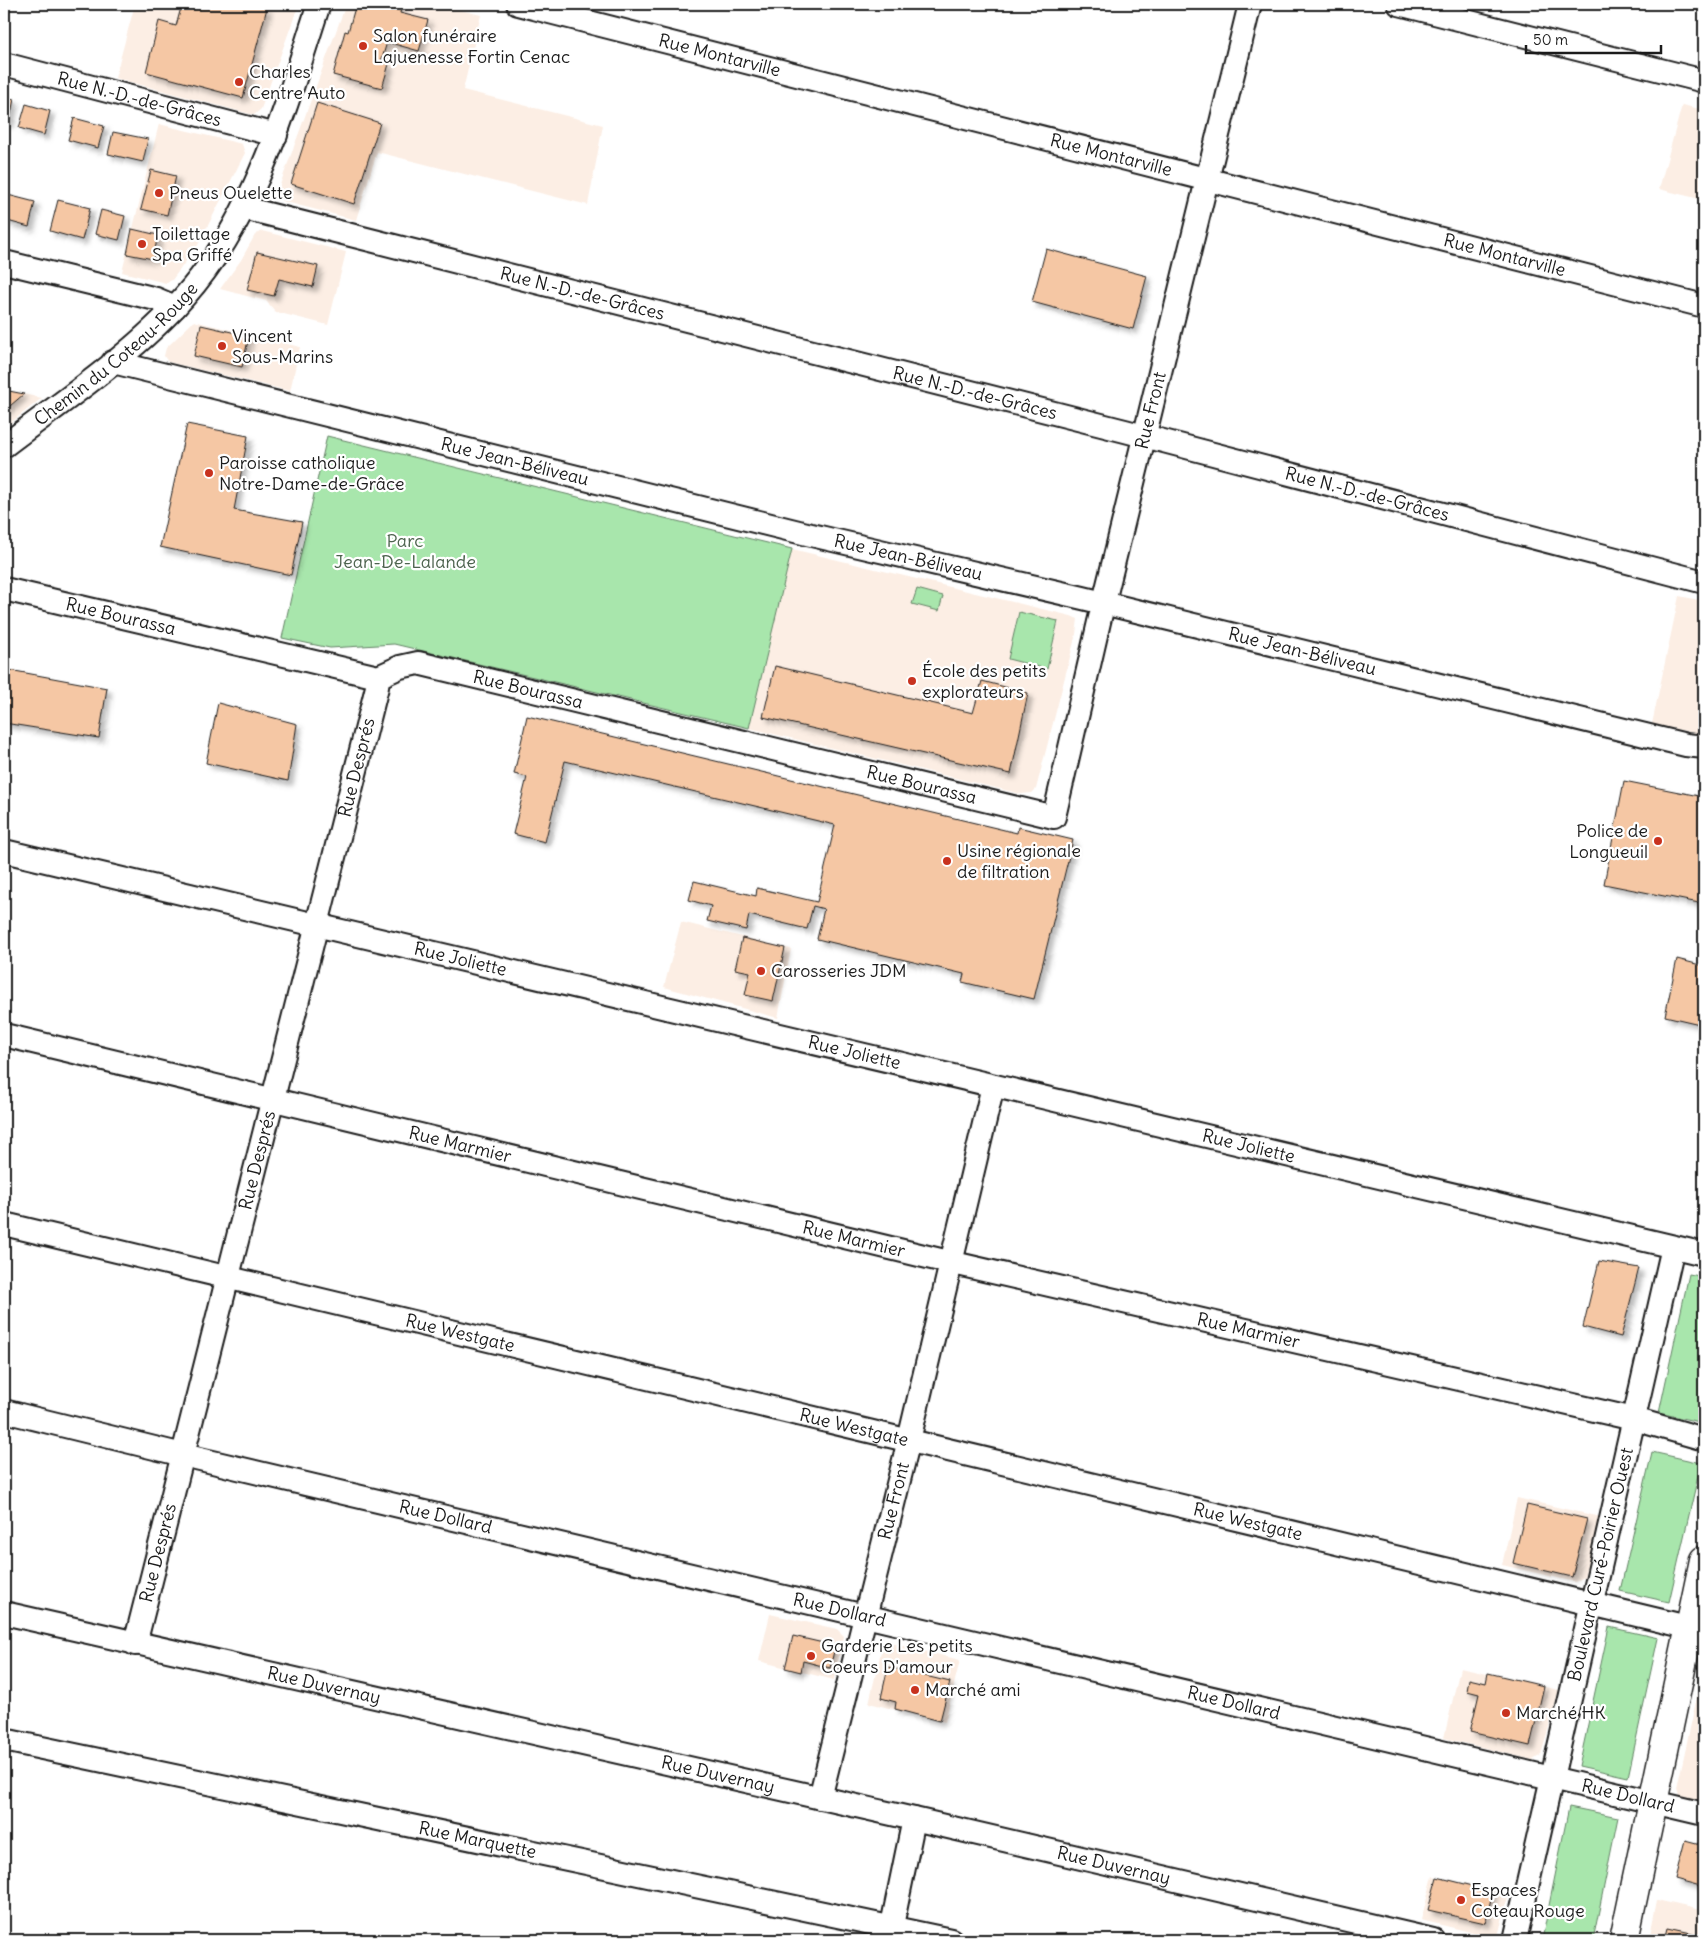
<svg xmlns="http://www.w3.org/2000/svg" width="1708" height="1944" font-family="Delius,sans-serif">
	<defs>
		<filter id="shadow"><feDropShadow dx="4.5" dy="4.5" stdDeviation="2.5" flood-color="#0004"/></filter>
	</defs>
	<rect width="100%" height="100%" fill="#fff"/>
	<filter id="ink" filterUnits="userSpaceOnUse"><feTurbulence type="fractalNoise" baseFrequency=".02" numOctaves="2"/><feDisplacementMap in="SourceGraphic" scale="10" xChannelSelector="R" yChannelSelector="G"/><feConvolveMatrix kernelMatrix="1 2 1 2 8 2 1 2 1" color-interpolation-filters="sRGB"/></filter>
	<g filter="url(#ink)">
		<path fill="#fceee4" d="M135,4h15l30,7 2,-7h117l-38,105 -7,6 -139,-37z
			M346,4h90l45,11 -18,75 140,35 -15,80 -211,-53 -21,68 -74,-19 -5,-8z
			M1682,105l22,5v90l-45,-11z
			M159,124l83,20 3,9 -47,92 -26,35 -6,3 -44,-11z
			M262,231l84,21 -18,73 -52,-13 -10,-11 -46,-12 21,-29 14,-25z
			M194,321l106,26 -10,44 -122,-29 -4,-6 2,-8z
			M4,390l38,8 -38,30z
			M792,549l279,67 7,3 -2,15 -40,155 -4,4 -11,1 -272,-66z
			M1679,596l25,5v134l-52,-11z
			M681,922l110,27 -13,69 -114,-31z
			M1517,1498l84,19 -17,60 -9,5 -73,-17z
			M770,1614l67,15 7,7 -10,44 -75,-19z
			M892,1643l68,17 -15,62 -76,-19 13,-56z
			M1704,1664v137l-25,-6 -2,-7z
			M1460,1668l99,22 -18,65 -8,5 -89,-22z
			M1433,1876l76,18 -10,38 -8,5 -70,-17z
			M1657,1900l47,11v29h-55z"/>
		<path fill="#a8e6ac" stroke="#628164" d="M327,436l465,113 -43,179 -355,-84 -64,4 -48,-10z
			M917,589l26,7 -4,15 -27,-7z
			M1019,612l39,9 -11,48 -39,-10z
			M1689,1274l15,3v146l-45,-10z
			M1652,1452l49,11 -32,139 -49,-11z
			M1609,1627l49,11 -30,139 -49,-11z
			M1569,1807l49,10 -25,123h-51z"/>
		<path fill="#f5c7a4" stroke="#1c1c1c" filter="url(#shadow)" d="M182,4h69l16,4 -24,90 -97,-26 13,-51 17,5z
			M356,4h12l22,6 1,-5 10,3 -1,5 28,7 -9,31 -32,-9 -6,20 8,2 -7,24 -49,-13 12,-44 3,1z
			M4,97l10,2 -5,24 -5,-1z
			M317,103l63,20 -26,81 -63,-20z
			M26,104l24,7 -6,24 -25,-7z
			M74,118l30,8 -6,22 -30,-8z
			M113,132l35,7 -5,23 -35,-8z
			M151,170l25,6 -9,39 -26,-6z
			M4,194l31,8 -6,25 -25,-7z
			M58,200l32,8 -8,32 -32,-9z
			M101,210l24,6 -6,24 -24,-6z
			M132,229l26,6 -5,24 -26,-5z
			M1046,249l101,27 -14,53 -101,-27z
			M257,252l61,14 -5,21 -34,-8 -5,17 -27,-6z
			M201,325l48,11 -7,31 -48,-11z
			M4,390l20,4 -20,17z
			M187,424l61,12 -14,74 68,12 -11,53 -131,-28z
			M775,666l198,47 9,-32 46,12 -17,81 -248,-57z
			M4,669l103,19 -8,50 -95,-15z
			M218,703l79,21 -9,57 -82,-18z
			M527,716l490,117 1,-6 55,13 -39,159 -72,-17 2,-8 -147,-35 7,-30 -11,-3 -6,23 -58,-14 -3,15 -39,-9 4,-15 -22,-6 5,-19 62,15 1,-8 60,14 18,-77 -270,-64 -20,81 -32,-8 14,-57 -13,-3z
			M1624,781l80,16v107l-100,-20z
			M742,938l43,10 -12,53 -28,-6 5,-23 -15,-3z
			M1677,959l27,7v59l-39,-9z
			M1599,1261l40,7 -18,69 -38,-10z
			M1527,1505l60,14 -15,58 -59,-14z
			M793,1636l39,9 2,6 -4,17 -27,-7 -2,11 -16,-4z
			M888,1667l62,15 -10,39 -45,-12 1,-7 -15,-4z
			M1488,1673l56,13 -14,60 -60,-14 9,-38 -12,-3 2,-12 17,4z
			M1685,1840l19,5v42l-29,-8z
			M1437,1877l56,14 -8,32 -57,-13z
			M1668,1928l28,6 -2,6h-29z"/>
		<g fill="none" stroke-linecap="round" stroke-linejoin="round">
			<g stroke="#1c1c1c" stroke-width="26">
				<g id="minor">
					<path id="s1" d="M518,4l1186,302"/>
					<path d="M1399,4l305,77"/>
					<path id="s2" d="M4,64l272,71"/>
					<path id="s3" d="M244,208l881,223 579,151"/>
					<path d="M4,262l152,37 19,8"/>
					<path id="s4" d="M113,362l694,172 276,64 603,147 18,2"/>
					<path id="s5" d="M4,446c59,-45 132,-94 180,-149 73,-82 102,-192 135,-293"/>
					<path id="s6" d="M4,589l374,88 22,-10 18,-4 636,154 45,-195 151,-618"/>
					<path id="s7" d="M4,851l1700,403"/>
					<path id="s8" d="M4,1035l932,224 698,160 70,20"/>
					<path id="s9" d="M4,1224l1700,407"/>
					<path id="s10" d="M4,1411l179,44 1521,359"/>
					<path id="s11" d="M4,1613l910,206 519,121"/>
					<path id="s12" d="M135,1644l242,-957 1,-10"/>
					<path id="s13" d="M4,1740l947,200"/>
					<path id="s14" d="M820,1798l89,-358 84,-354"/>
					<path d="M889,1940l25,-121"/>
					<path id="s15" d="M1515,1940l158,-693"/>
				</g>
			</g>
			<g stroke="#1c1c1c" stroke-width="31">
				<path id="major" d="M1624,1940l80,-380"/>
			</g>
			<use href="#minor" stroke="#fff" stroke-width="22"/>
			<use href="#major" stroke="#fff" stroke-width="28"/>
		</g>
	</g>
	<g fill="#c8321e" stroke="#fff" stroke-width="2">
		<circle cx="363" cy="46" r="5"/>
		<circle cx="239" cy="82" r="5"/>
		<circle cx="159" cy="193" r="5"/>
		<circle cx="142" cy="244" r="5"/>
		<circle cx="222" cy="346" r="5"/>
		<circle cx="209" cy="473" r="5"/>
		<circle cx="912" cy="681" r="5"/>
		<circle cx="1658" cy="841" r="5"/>
		<circle cx="947" cy="861" r="5"/>
		<circle cx="761" cy="971" r="5"/>
		<circle cx="811" cy="1656" r="5"/>
		<circle cx="915" cy="1690" r="5"/>
		<circle cx="1506" cy="1713" r="5"/>
		<circle cx="1461" cy="1900" r="5"/>
	</g>
	<g text-anchor="middle" stroke-width="4.5" stroke-linejoin="round" paint-order="stroke">
		<g font-size="18" fill="#1c1c1c" stroke="#fff" text-anchor="start">
			<text x="373" y="42">Salon funéraire<tspan x="373" dy="21">Lajuenesse Fortin Cenac</tspan></text>
			<text x="249" y="78">Charles<tspan x="249" dy="21">Centre Auto</tspan></text>
			<text x="169" y="199">Pneus Ouelette</text>
			<text x="152" y="240">Toilettage<tspan x="152" dy="21">Spa Griffé</tspan></text>
			<text x="232" y="342">Vincent<tspan x="232" dy="21">Sous-Marins</tspan></text>
			<text x="219" y="469">Paroisse catholique<tspan x="219" dy="21">Notre-Dame-de-Grâce</tspan></text>
			<text x="922" y="677">École des petits<tspan x="922" dy="21">explorateurs</tspan></text>
			<text x="1648" y="837" text-anchor="end">Police de<tspan x="1648" dy="21">Longueuil</tspan></text>
			<text x="957" y="857">Usine régionale<tspan x="957" dy="21">de filtration</tspan></text>
			<text x="771" y="977">Carosseries JDM</text>
			<text x="821" y="1652">Garderie Les petits<tspan x="821" dy="21">Coeurs D'amour</tspan></text>
			<text x="925" y="1696">Marché ami</text>
			<text x="1516" y="1719">Marché HK</text>
			<text x="1471" y="1896">Espaces<tspan x="1471" dy="21">Coteau Rouge</tspan></text>
		</g>
		<g font-size="18" fill="#1c1c1c" stroke="#fff">
			<text dy="6" stroke="none"><textPath href="#s1" startOffset="208">Rue Montarville</textPath></text>
			<text dy="6" stroke="none"><textPath href="#s2" startOffset="140">Rue N.-D.-de-Grâces</textPath></text>
			<text dy="6" stroke="none"><textPath href="#s1" startOffset="612">Rue Montarville</textPath></text>
			<text dy="6" stroke="none"><textPath href="#s1" startOffset="1018">Rue Montarville</textPath></text>
			<text dy="6" stroke="none"><textPath href="#s3" startOffset="349">Rue N.-D.-de-Grâces</textPath></text>
			<text dy="6" stroke="none"><textPath href="#s5" startOffset="145">Chemin du Coteau-Rouge</textPath></text>
			<text dy="6" stroke="none"><textPath href="#s3" startOffset="754">Rue N.-D.-de-Grâces</textPath></text>
			<text dy="6" stroke="none"><textPath href="#s6" startOffset="1499">Rue Front</textPath></text>
			<text dy="6" stroke="none"><textPath href="#s4" startOffset="414">Rue Jean-Béliveau</textPath></text>
			<text dy="6" stroke="none"><textPath href="#s3" startOffset="1159">Rue N.-D.-de-Grâces</textPath></text>
			<text dy="6" stroke="none"><textPath href="#s4" startOffset="819">Rue Jean-Béliveau</textPath></text>
			<text dy="6" stroke="none"><textPath href="#s6" startOffset="120">Rue Bourassa</textPath></text>
			<text dy="6" stroke="none"><textPath href="#s4" startOffset="1224">Rue Jean-Béliveau</textPath></text>
			<text dy="6" stroke="none"><textPath href="#s6" startOffset="540">Rue Bourassa</textPath></text>
			<text dy="6" stroke="none"><textPath href="#s12" startOffset="904">Rue Després</textPath></text>
			<text dy="6" stroke="none"><textPath href="#s6" startOffset="945">Rue Bourassa</textPath></text>
			<text dy="6" stroke="none"><textPath href="#s7" startOffset="469">Rue Joliette</textPath></text>
			<text dy="6" stroke="none"><textPath href="#s7" startOffset="874">Rue Joliette</textPath></text>
			<text dy="6" stroke="none"><textPath href="#s8" startOffset="469">Rue Marmier</textPath></text>
			<text dy="6" stroke="none"><textPath href="#s7" startOffset="1279">Rue Joliette</textPath></text>
			<text dy="6" stroke="none"><textPath href="#s12" startOffset="499">Rue Després</textPath></text>
			<text dy="6" stroke="none"><textPath href="#s8" startOffset="874">Rue Marmier</textPath></text>
			<text dy="6" stroke="none"><textPath href="#s8" startOffset="1279">Rue Marmier</textPath></text>
			<text dy="6" stroke="none"><textPath href="#s9" startOffset="469">Rue Westgate</textPath></text>
			<text dy="6" stroke="none"><textPath href="#s9" startOffset="874">Rue Westgate</textPath></text>
			<text dy="6" stroke="none"><textPath href="#s14" startOffset="306">Rue Front</textPath></text>
			<text dy="6" stroke="none"><textPath href="#s10" startOffset="454">Rue Dollard</textPath></text>
			<text dy="6" stroke="none"><textPath href="#s9" startOffset="1279">Rue Westgate</textPath></text>
			<text dy="6" stroke="none"><textPath href="#s12" startOffset="94">Rue Després</textPath></text>
			<text dy="6" stroke="none"><textPath href="#s15" startOffset="385">Boulevard Curé-Poirier Ouest</textPath></text>
			<text dy="6" stroke="none"><textPath href="#s10" startOffset="859">Rue Dollard</textPath></text>
			<text dy="6" stroke="none"><textPath href="#s11" startOffset="328">Rue Duvernay</textPath></text>
			<text dy="6" stroke="none"><textPath href="#s10" startOffset="1264">Rue Dollard</textPath></text>
			<text dy="6" stroke="none"><textPath href="#s11" startOffset="732">Rue Duvernay</textPath></text>
			<text dy="6" stroke="none"><textPath href="#s10" startOffset="1669">Rue Dollard</textPath></text>
			<text dy="6" stroke="none"><textPath href="#s13" startOffset="484">Rue Marquette</textPath></text>
			<text dy="6" stroke="none"><textPath href="#s11" startOffset="1138">Rue Duvernay</textPath></text>
		</g>
		<g font-size="18" fill="#4d634e" stroke="#fff">
			<text x="405" y="547">Parc<tspan x="405" dy="21">Jean-De-Lalande</tspan></text>
		</g>
	</g>
	<rect width="1708" height="1944" fill="none" stroke="#fff" stroke-width="20"/>
	<rect x="10" y="10" width="1688" height="1924" fill="none" stroke="#1c1c1c" stroke-width="2" filter="url(#ink)"/>
	<path d="M1526 45v8h135v-8" fill="none" stroke="#1c1c1c" stroke-width="2.5"/>
	<text x="1533" y="45" font-size="15" fill="#1c1c1c" stroke="#ffffff" stroke-width="4" paint-order="stroke">50 m</text>
</svg>
